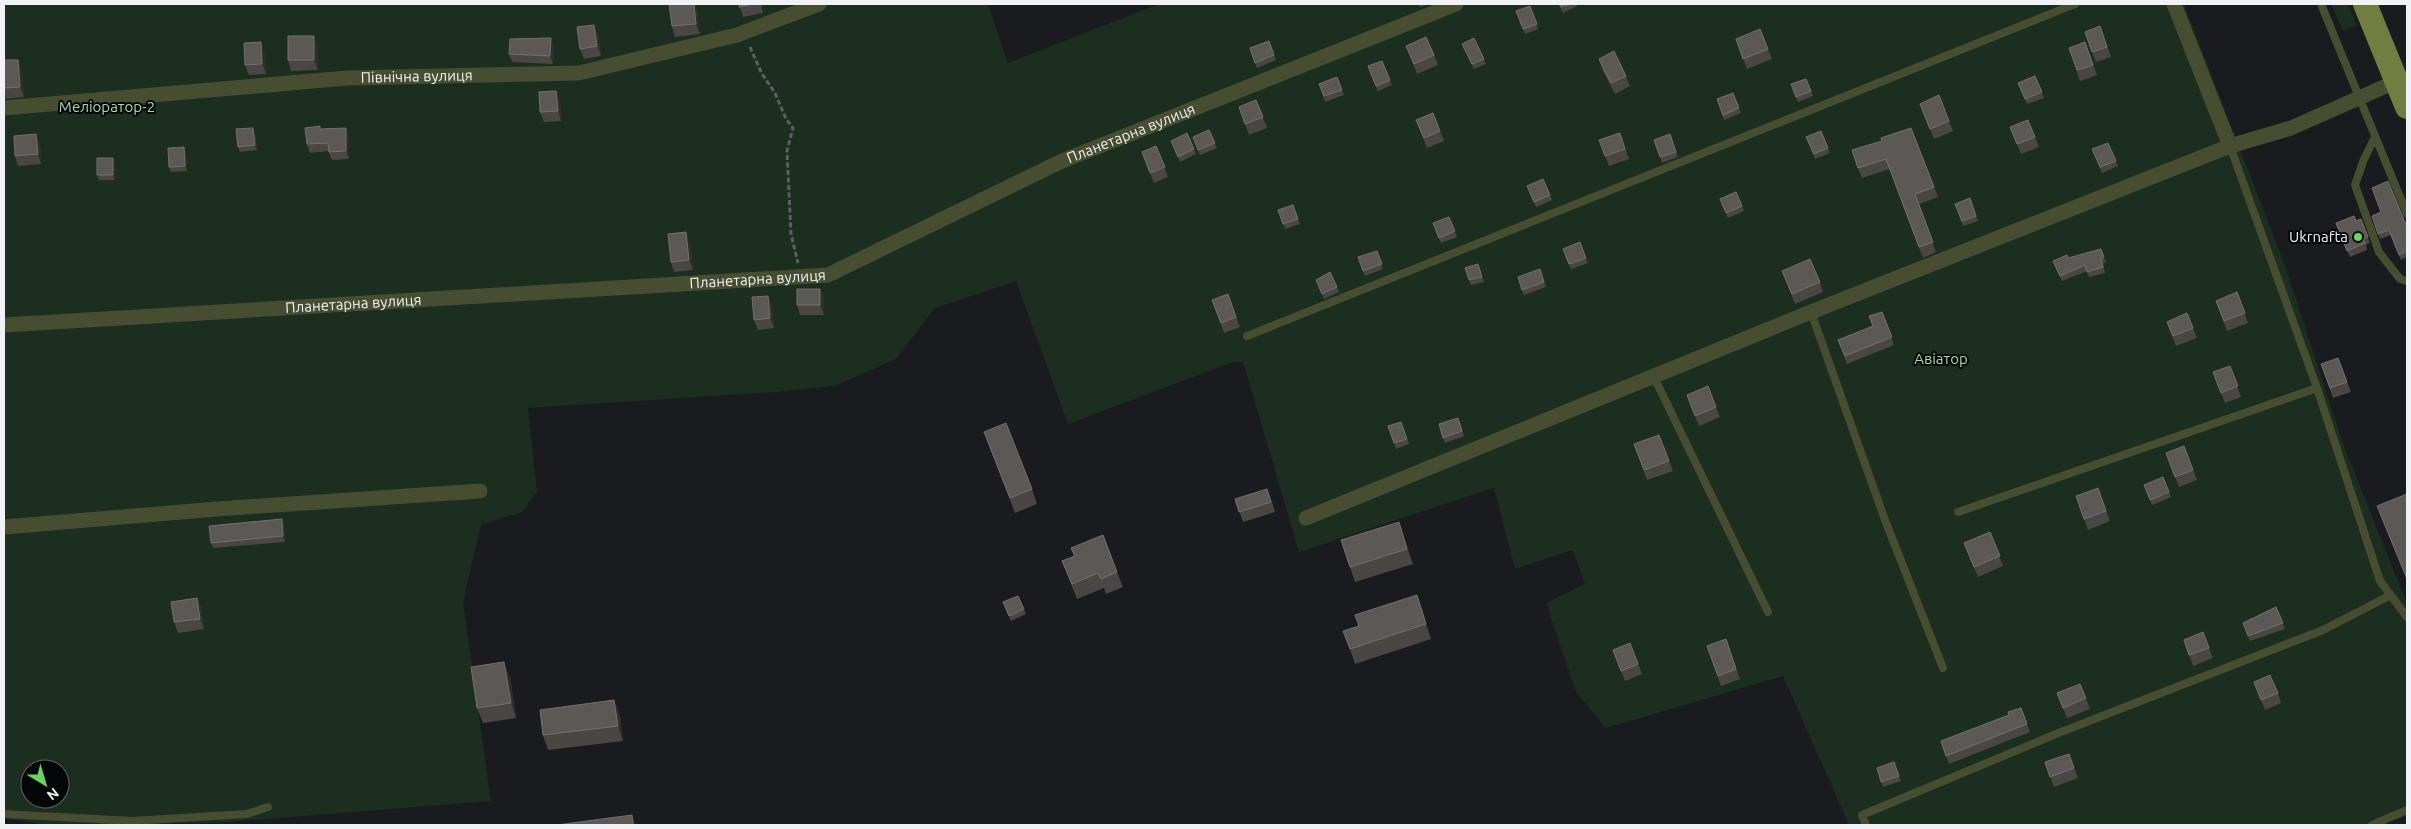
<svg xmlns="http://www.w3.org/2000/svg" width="2411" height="829" font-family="Ubuntu,sans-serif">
	<rect width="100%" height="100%" fill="#191b1f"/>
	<path fill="#1b2e1f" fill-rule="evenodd" d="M4,4h984l20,59 151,-59h1025l100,259 60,183 63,158v211l-25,10h-533l-66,-149 -177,52 -30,-36 -30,-89 39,-19 -12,-34 -58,19 -21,-81 -195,64 -56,-190h-10l-165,62 -52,-143 -81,27 -39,51 -61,27 -59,6 -248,16 9,84 -15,20 -41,13 -18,77 28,199 -274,22 -169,2 -44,-7zM30,769h30v30h-30z
		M2331,4h17l9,21 -14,6z"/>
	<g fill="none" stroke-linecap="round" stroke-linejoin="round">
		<path stroke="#5c5e62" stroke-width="3" stroke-dasharray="5 2.5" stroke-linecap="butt" d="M750,47l12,27 13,19 11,26 7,9 -6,23 4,83 7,29"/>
		<path stroke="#474d30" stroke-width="8" d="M2321,4l86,210
			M2375,137l-11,22 -9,26 24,67 21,27 7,2
			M2230,146l87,242 63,193 27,36
			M1811,312l74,208 58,148
			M1247,336l828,-332
			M1653,375l115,237
			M1958,512l359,-124
			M4,814l128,7 115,-7 21,-7
			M1866,825l-4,-10 199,-83 262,-102 66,-34
			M2372,825l35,-15"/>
		<g stroke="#474d30" stroke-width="15">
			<path d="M2174,4l56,142"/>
			<path id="s1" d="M4,108l343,-30 232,-5 158,-38 82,-31"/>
			<path id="s2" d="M4,325l824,-50 234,-114 394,-157"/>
			<path d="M1306,518l505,-206 419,-166 61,-18 113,-50"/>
			<path d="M4,527l213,-18 263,-18"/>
		</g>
		<path stroke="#727e41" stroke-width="24" d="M2365,4l42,103"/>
	</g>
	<path fill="#4a4643" d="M669,4h26l2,6 3,24 -25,3 -3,-11z
		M739,4h22l2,9 -20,4z
		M1418,4h10l-8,3z
		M1559,4h17l1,2 -14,7z
		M1516,11l21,13 1,5 -13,5z
		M594,25l4,10 3,21 -17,3 -4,-10z
		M2100,26l11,31 -15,5 -11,-30z
		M1736,39l32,10 4,10 -25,10z
		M1269,41l7,19 -19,8 -7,-20z
		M261,42l3,10 2,22 -17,1 -4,-10z
		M2085,42l12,33 -17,6 -11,-33z
		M1462,44l22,15 2,5 -12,5z
		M318,46v24l-27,1 -3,-11z
		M1406,46l28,9 4,10 -21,9z
		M554,47l-1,17 -41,-2 -3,-8z
		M1599,59l27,17 4,10 -15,8 -13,-25z
		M4,60l18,10 2,27 -20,2z
		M1382,61l10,24 -14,6 -9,-20z
		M2035,76l9,22 -17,6 -9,-21z
		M1337,77l7,18 -19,7 -6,-18z
		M1806,79l7,17 -15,6 -7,-18z
		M556,91l4,10 1,20 -17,1 -4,-10z
		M1733,93l8,20 -17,7 -7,-21z
		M1256,100l11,28 -18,7 -10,-28z
		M1920,104l29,17 4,10 -19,8z
		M1416,120l24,11 4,10 -17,7z
		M2028,120l11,27 -18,7 -11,-27z
		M1911,128l27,69 -19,7 17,48 -13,6 -33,-89 -28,9 -4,-10 24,-27z
		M320,129l29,7v23l-17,1 -4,-9 -18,2 -3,-9z
		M1209,130l8,18 -17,7 -7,-18z
		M1821,131l9,22 -15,6 -9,-22z
		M255,133l2,17 -17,2 -2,-5z
		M1187,133l9,21 -16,8 -7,-16z
		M1620,133l9,26 -20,7 -10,-26z
		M36,134l4,11 1,19 -23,2 -3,-10z
		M1670,134l8,23 -16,6 -8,-23z
		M1156,146l12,31 -14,6 -12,-31z
		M184,147l2,5 1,19 -16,1 -2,-5z
		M2094,154l22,7 2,5 -16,7z
		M113,158l2,5v17h-16l-2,-5z
		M1529,191l21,4 2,5 -16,7z
		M1736,192l8,19 -16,7 -8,-19z
		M1970,198l8,23 -15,5 -8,-22z
		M1293,205l7,19 -15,5 -7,-19z
		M2372,216l35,11v30l-6,3 -10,-25 -11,4z
		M1449,217l8,20 -16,6 -8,-20z
		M2361,219l9,24 -4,2 1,5 -17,7 -14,-34 20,-2z
		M1580,242l8,21 -17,6 -8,-20z
		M690,243l3,27 -19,2 -3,-10z
		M2101,249l5,13 -3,2 2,9 -16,4 -2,-6 -25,10 -7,-15 13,-8z
		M1377,251l6,18 -18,7 -7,-19z
		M1478,264l6,18 -13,3 -2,-5z
		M1540,269l6,18 -22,8 -6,-18z
		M1782,271l38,11 3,10 -28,12z
		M1316,280l21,7 2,5 -15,7z
		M820,289l4,10v16h-24l-3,-10z
		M2237,292l11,31 -21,8 -11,-30z
		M1228,294l12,33 -16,6 -12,-33z
		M768,296l4,10 2,22 -16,2 -4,-10z
		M1882,312l12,33 -47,19 -9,-24 35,-14z
		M2187,313l10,25 -21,8 -9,-24z
		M2338,358l13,34 -18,6 -12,-34z
		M2230,366l11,31 -16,6 -12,-31z
		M1687,395l29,12 4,10 -21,9z
		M1458,418l6,18 -19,7 -6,-19z
		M1401,422l8,22 -13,5 -8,-23z
		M984,432l48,57 5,15 -22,9z
		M1659,435l14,36 -26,9 -13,-36z
		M2184,446l13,34 -18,7 -13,-34z
		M2163,477l8,20 -19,8 -6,-15z
		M2098,488l12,33 -22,9 -12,-34z
		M1235,499h36l4,13 -32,10z
		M284,524l1,18 -72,6 -2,-5z
		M1990,532l13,34 -25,11 -14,-34z
		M1404,537l9,27 -58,18 -5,-15z
		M1071,548l46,24 6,15 -17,7 -2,-6 -27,11 -15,-38 12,-5z
		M197,598l4,10 3,21 -26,4 -4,-11z
		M1003,602l21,7 2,5 -15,7z
		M2276,607l9,22 -35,12 -7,-18z
		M1422,610l9,29 -76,25 -5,-15z
		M2203,632l10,26 -20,8 -9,-26z
		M1726,639l14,40 -19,7 -14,-40z
		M1630,643l12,31 -17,7 -12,-31z
		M510,677l6,41 -33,5 -6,-15z
		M2254,682l24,11 3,10 -16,7z
		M2057,693l29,5 4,11 -23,9z
		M2021,708l9,24 -81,32 -8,-23 68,-26z
		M620,715l3,26 -75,9 -5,-15z
		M2069,754l9,24 -24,9 -9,-25z
		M1894,762l7,19 -18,6 -6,-19z"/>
	<path fill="#2f2d2d" d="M694,4h1l2,6 3,24 -4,-10z
		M594,25l4,10 3,21 -4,-10z
		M314,36l4,10v24l-4,-10z
		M551,38l3,9 -1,17 -3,-8z
		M261,42l3,10 2,22 -4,-10z
		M18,60l4,10 2,27 -4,-10z
		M556,91l4,10 1,20 -3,-10z
		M253,128l2,5 2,17 -2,-5z
		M346,128l3,8v23l-3,-8z
		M36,134l4,11 1,19 -3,-10z
		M184,147l2,5 1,19 -2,-5z
		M113,158l2,5v17l-2,-5z
		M686,232l4,11 3,27 -4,-10z
		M820,289l4,10v16l-4,-10z
		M768,296l4,10 2,22 -4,-10z
		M282,519l2,5 1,18 -2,-6z
		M1399,522l14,42 -6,-15z
		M1417,595l5,15 9,29 -5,-15z
		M197,598l4,10 3,21 -4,-10z
		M504,662l6,15 6,41 -5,-15z
		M614,700l6,15 3,26 -5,-15z
		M632,815l4,10h-3z"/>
	<path fill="#5c5856" stroke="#73706f" d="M669,4h25l2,20 -24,2z
		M739,4h14l-14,3z
		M1559,4h11l-9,3z
		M1530,6l7,18 -14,5 -7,-18z
		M594,25l3,21 -17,3 -3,-22z
		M2100,26l7,21 -15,5 -7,-20z
		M1760,29l8,20 -25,10 -7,-20z
		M288,36h26v24h-26z
		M1426,37l8,18 -20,9 -8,-18z
		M551,38l-1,18 -41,-2 1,-15z
		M1474,38l10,21 -12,5 -10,-20z
		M1269,41l5,14 -19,8 -5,-15z
		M261,42l1,22 -17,1 -1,-22z
		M2085,42l8,23 -16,5 -8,-22z
		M1614,51l12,25 -15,7 -12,-24z
		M4,60h14l2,27 -16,1z
		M1382,61l8,19 -14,6 -8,-20z
		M2035,76l7,16 -17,7 -7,-16z
		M1337,77l5,13 -18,6 -5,-12z
		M1806,79l5,12 -15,6 -5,-13z
		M556,91l2,20 -18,1 -1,-20z
		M1733,93l6,15 -16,7 -6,-16z
		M1939,95l10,26 -19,8 -10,-25z
		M1256,100l7,17 -18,7 -6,-17z
		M1433,113l7,18 -16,7 -8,-18z
		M2028,120l7,17 -18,7 -7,-17z
		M320,126v3l26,-1v23l-17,1 -1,-9 -21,1 -2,-16z
		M253,128l2,17 -17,2 -2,-18z
		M1911,128l23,59 -19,7 18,48 -14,5 -33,-88 -28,9 -6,-18 30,-9 -1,-3z
		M1209,130l6,13 -17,7 -5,-13z
		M1821,131l7,17 -14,6 -8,-17z
		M1187,133l7,16 -16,8 -7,-16z
		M1620,133l5,16 -20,7 -6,-16z
		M36,134l2,20 -23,2 -1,-20z
		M1670,134l6,18 -16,5 -6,-17z
		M2108,143l8,18 -16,6 -8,-18z
		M1156,146l9,21 -15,6 -8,-21z
		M184,147l1,19 -16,1 -1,-19z
		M97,158h16v17h-16z
		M1543,179l7,16 -16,7 -7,-16z
		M2388,181l19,46v24l-8,4 -10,-25 -11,4 -6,-18 9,-4 -9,-24z
		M1736,192l6,14 -16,7 -6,-14z
		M1970,198l6,18 -14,5 -7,-17z
		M1293,205l5,14 -15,5 -5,-14z
		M2354,216l2,5 5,-2 7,18 -5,2 2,4 -18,8 -11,-28z
		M1449,217l6,14 -16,7 -6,-15z
		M686,232l3,28 -18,2 -3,-28z
		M1580,242l6,16 -17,6 -6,-15z
		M2101,249l3,8 -3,2 2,8 -16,5 -2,-7 -25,11 -7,-15 14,-6 1,3z
		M1377,251l5,13 -19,7 -5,-14z
		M1810,259l10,23 -28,12 -10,-23z
		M1478,264l4,13 -13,3 -4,-12z
		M1540,269l4,13 -22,8 -4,-13z
		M1330,272l7,15 -15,7 -6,-14z
		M797,289h23v16h-23z
		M2237,292l8,21 -21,8 -8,-20z
		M1228,294l8,23 -15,6 -9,-23z
		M768,296l2,22 -16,2 -2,-23z
		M1882,312l10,25 -47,19 -7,-16 35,-14 -4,-10z
		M2187,313l6,15 -20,8 -6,-14z
		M2338,358l9,24 -17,6 -9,-24z
		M2230,366l8,20 -17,7 -8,-21z
		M1708,386l8,21 -21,9 -8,-21z
		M1458,418l4,13 -19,7 -4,-14z
		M1401,422l6,17 -13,4 -6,-17z
		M1006,423l26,66 -22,9 -26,-66z
		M1659,435l10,26 -25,9 -10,-26z
		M2184,446l9,24 -18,7 -9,-24z
		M2163,477l6,15 -19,8 -6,-15z
		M2098,488l8,23 -22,8 -8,-23z
		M1267,489l4,13 -32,10 -4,-13z
		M2407,494v85l-30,-73z
		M282,519l1,17 -72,7 -2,-17z
		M1399,522l8,27 -57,18 -9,-27z
		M1990,532l10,24 -26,11 -10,-24z
		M1103,535l14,37 -16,7 -3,-6 -26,11 -10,-23 13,-5 -4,-8z
		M1417,595l9,29 -76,25 -7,-18 16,-5 -4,-11z
		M1018,596l6,13 -15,7 -6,-14z
		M197,598l3,21 -26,3 -3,-20z
		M2276,607l7,16 -35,13 -5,-13z
		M2203,632l6,16 -20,7 -5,-15z
		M1726,639l10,30 -18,7 -11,-30z
		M1630,643l8,21 -17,7 -8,-21z
		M504,662l7,41 -34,5 -6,-41z
		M2270,675l8,18 -17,7 -7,-18z
		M2080,684l6,14 -23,10 -6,-15z
		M614,700l4,26 -75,9 -3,-25z
		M2021,708l6,16 -81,32 -5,-15 68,-26 -1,-3z
		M2069,754l5,14 -24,9 -5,-15z
		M1894,762l5,14 -18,6 -4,-14z
		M632,815l1,10h-76z"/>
	<circle fill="#6cd362" stroke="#050607" stroke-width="2" cx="2358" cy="237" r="5"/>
	<g text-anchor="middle" stroke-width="4" stroke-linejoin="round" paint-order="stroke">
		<g font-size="15" fill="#f0f2f5" stroke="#050607">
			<text dy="5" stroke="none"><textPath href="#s1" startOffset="414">Північна вулиця</textPath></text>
			<text dy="5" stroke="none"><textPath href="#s2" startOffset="1160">Планетарна вулиця</textPath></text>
			<text dy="5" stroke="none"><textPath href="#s2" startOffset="755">Планетарна вулиця</textPath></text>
			<text dy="5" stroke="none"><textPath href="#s2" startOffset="350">Планетарна вулиця</textPath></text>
		</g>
		<g font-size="15" fill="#abd9b2" stroke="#050607">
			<text x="107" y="112">Меліоратор-2</text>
			<text x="1941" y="364">Авіатор</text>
		</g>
		<g font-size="15" fill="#f0f2f5" stroke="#050607" text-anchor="end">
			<text x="2348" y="242">Ukrnafta</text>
		</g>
	</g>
	<rect width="2411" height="829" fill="none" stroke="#f0f2f5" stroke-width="10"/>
	<g transform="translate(45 784) rotate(142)"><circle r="24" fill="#050607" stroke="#636466"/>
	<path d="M0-4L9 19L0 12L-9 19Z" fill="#6cd362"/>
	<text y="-8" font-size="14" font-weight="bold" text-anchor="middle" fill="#f0f2f5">N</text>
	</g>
</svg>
